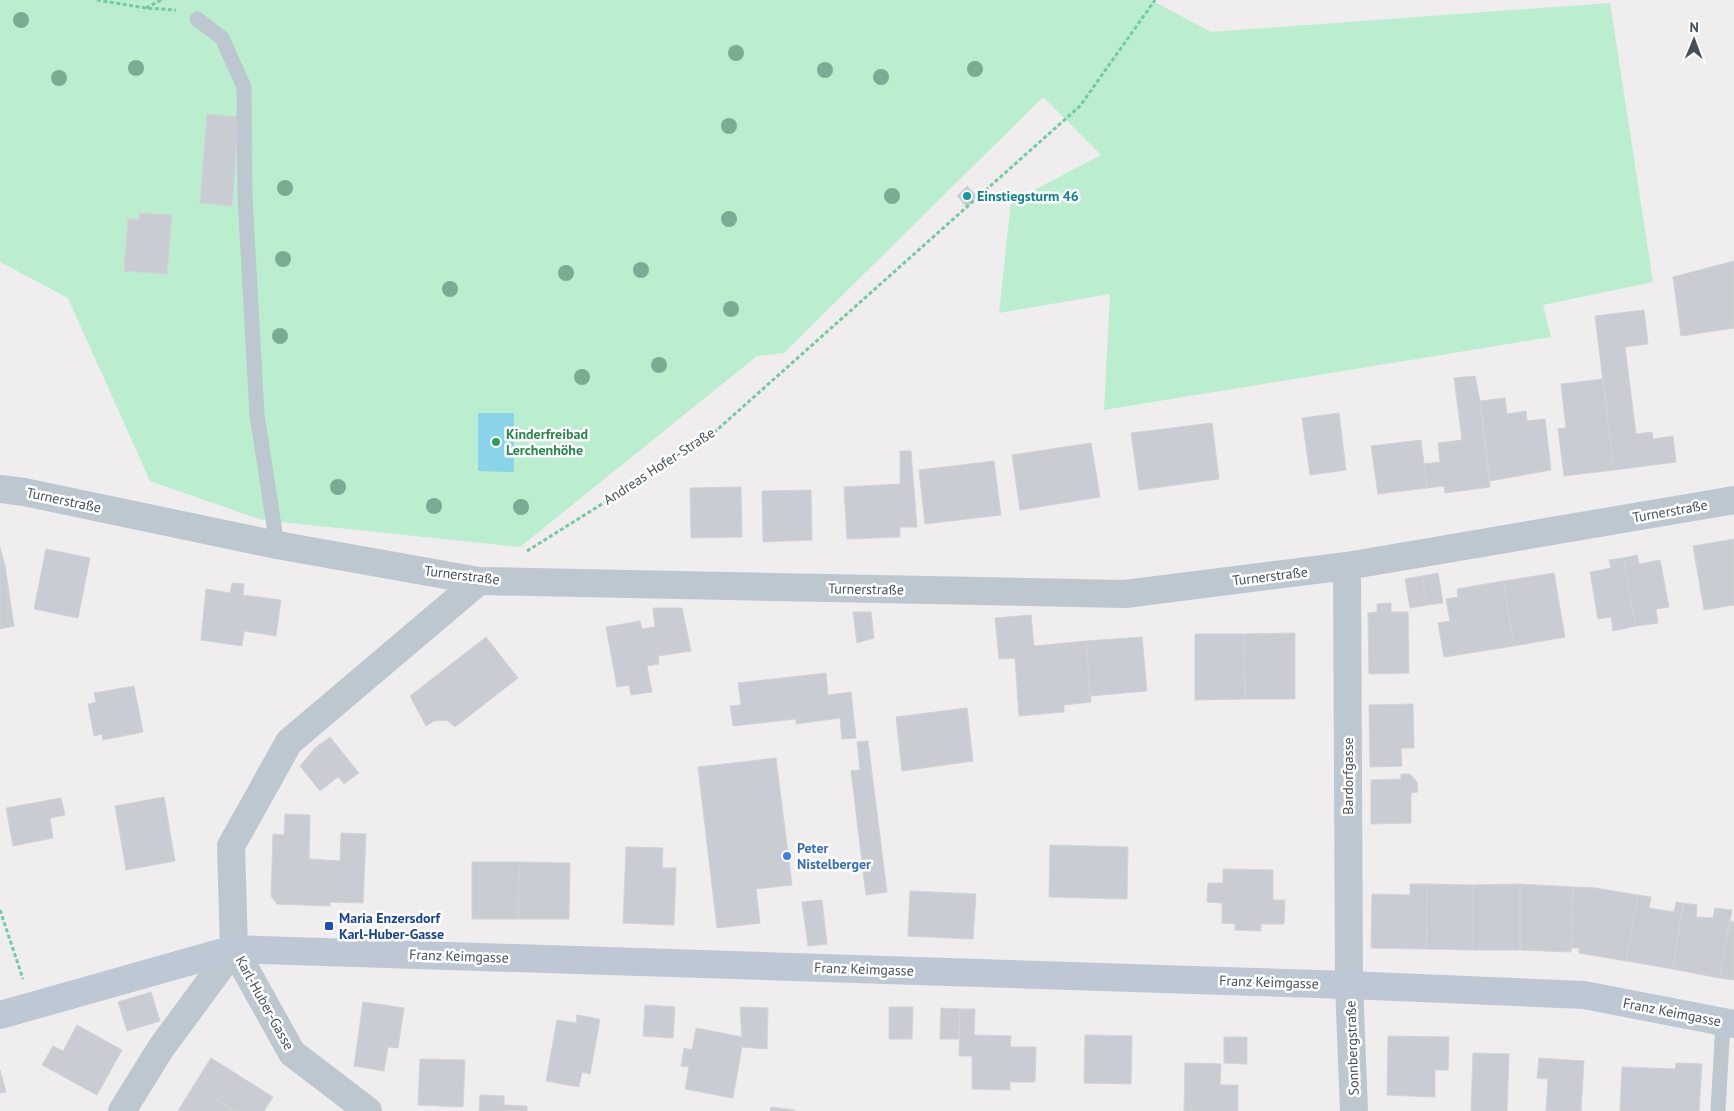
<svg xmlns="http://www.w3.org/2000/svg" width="1734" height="1111" font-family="'PT Sans',sans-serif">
	<rect width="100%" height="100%" fill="#efeded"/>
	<path fill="#bbedcf" d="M0,0h1151l60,32 399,-29 43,279 -110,23 8,32 -447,73 6,-116 -111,19 12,-111 90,-47 -58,-58 -259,256 -27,3 -237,191 -258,-27 -112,-39 -82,-183 -68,-36z"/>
	<path fill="#89d4e9" d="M478,413h36v59l-36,-1z"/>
	<path fill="#c9ccd2" stroke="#d1d3d8" d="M207,114l32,3 -7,89 -32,-3z
		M967,186l10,10 -10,11 -10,-11z
		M139,213l33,2 -5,59 -43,-3 4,-53 11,2z
		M1734,261v67l-53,8 -8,-59z
		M1644,310l4,34 -23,3 11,87 16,-2 1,7 20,-3 3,26 -62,8 -19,-154z
		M1475,376l5,25 10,86 -45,6 -1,-7 -17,2 -3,-24 16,-2 -2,-19 24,-3 -8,-62z
		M1603,379l11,91 -50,6 -6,-47 8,-1 -5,-44z
		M1505,398l2,16 19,-3 1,10 18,-2 6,51 -61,11 -10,-80z
		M1339,413l7,57 -36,5 -8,-57z
		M1212,423l7,56 -80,11 -8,-57z
		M1421,440l6,48 -49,6 -7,-48z
		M1091,443l9,54 -80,13 -8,-55z
		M900,451h11l6,76h-17v10l-53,2 -3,-52 56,-3z
		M994,461l7,54 -76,9 -6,-54z
		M741,487l1,50 -51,1 -1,-50z
		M811,490l1,50 -49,2 -1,-51z
		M1734,539v66l-30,5 -11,-64z
		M0,547l5,19 9,60 -14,3z
		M46,549l44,9 -12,60 -44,-9z
		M1637,555l2,9 21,-4 9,47 -13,2 2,14 -22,3 -13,-68z
		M1623,558l13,68 -23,5 -2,-14 -13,2 -8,-47 21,-4 -2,-8z
		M1438,573l5,30 -16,2 -5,-29z
		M1554,573l11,64 -51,9 -11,-65z
		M1422,576l5,29 -17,3 -5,-29z
		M1503,581l11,65 -70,11 -6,-34 12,-2 -4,-22 12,-2 -1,-8z
		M232,583l12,1 -1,11 38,5 -5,36 -32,-5 -2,15 -41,-6 5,-51 24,4z
		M1391,603v9h17l1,61 -40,1 -1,-61 9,-1v-8z
		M653,608h29l9,43 -33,5 1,8 -12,2 5,26 -21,3 -2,-10 -12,2 -11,-60 34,-6 2,8 13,-2z
		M853,612h18l3,26 -17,5z
		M1031,615l3,31 52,-5 5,61 -27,3v7l-45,4 -4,-58 -16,1 -4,-41z
		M1295,633v66h-50l-1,-65z
		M1195,634h49l1,65 -50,1z
		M486,637l32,41 -63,49 -8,-7 -13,1 -8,5 -16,-30z
		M1142,637l5,54 -57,5 -4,-55z
		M826,673l2,22 23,-3 5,46 -14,1 -2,-21 -44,6v-5l-63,7 -3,-20 11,-1 -3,-22z
		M134,686l9,46 -40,8 -1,-6 -8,2 -6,-32 8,-2 -2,-9z
		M1413,704l1,44h-13l1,18 -32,1 -1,-62z
		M967,708l6,53 -71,10 -6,-54z
		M330,737l29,36 -15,11 -29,-36z
		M868,741l19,151 -21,3 -15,-124 9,-1 -3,-28z
		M315,748l23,29 -18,14 -20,-25z
		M776,758l16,127 -36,4 4,34 -43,5 -19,-161z
		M1401,774h9l7,8 1,10 -7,1v30l-40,1v-44l30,-1z
		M164,797l11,64 -49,9 -11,-64z
		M61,798l4,17 -15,3 3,20 -40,8 -7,-38z
		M285,814l25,1 -1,44 31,2 1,-28 25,1 -3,69 -33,-1v4l-53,-2 -6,-8 2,-62 11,1z
		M1050,845l78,2 -1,52 -78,-2z
		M626,847l37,1 -1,20h14l-2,57 -51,-2z
		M472,862h47l-1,57h-46z
		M519,862l51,1 -1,56h-51z
		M1223,869l50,1v30h12l-1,24h-23v7l-26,-1v-6l-13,-1v-20l-15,-1 1,-19h15z
		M1410,884h17l-1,65 -55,-1 1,-54 38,1z
		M1427,884l46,1 -1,65 -46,-1z
		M1520,884l53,3 -2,65 -51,-2z
		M1520,884v66h-48l1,-65z
		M1573,887l22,1 43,7 -12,66 -47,-8v-5h-8z
		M910,891l66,3 -3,45 -65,-3z
		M1638,895l13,2 -2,11 25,4 2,-10 7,1 -10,66 -47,-8z
		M822,900l5,44 -19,2 -6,-44z
		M1683,903l14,2 -1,12 17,1 2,-10 17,2 -13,68 -46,-9z
		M1730,921l4,1v58l-15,-2z
		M151,992l9,29 -33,10 -9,-29z
		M363,1002l41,6 -6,40 -10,-1 -4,24 -30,-5z
		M645,1005l30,2 -2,31 -30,-2z
		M740,1007l28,1 -1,41 -25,-2 -9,51 -48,-9 4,-22 -8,-1 3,-18 8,2 4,-22 46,9z
		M889,1007h24l-1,32h-23z
		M941,1008l19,1 -1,30h-19z
		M960,1009h15l-1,26 37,1 -1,11h26l-1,35h-25v8l-38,-1v-33h-13z
		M577,1015l23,4 -10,55 -8,-2 -3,15 -33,-6 11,-61 19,3z
		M77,1025l45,25 -25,45 -55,-30 11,-19 10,5z
		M1085,1035l47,1 -1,48 -47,-1z
		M1388,1036l61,1 -1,33h-13v27l-48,-2z
		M1224,1037h23v27l-23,-1z
		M1473,1053l36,1 -2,57h-36z
		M211,1058l62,39 -9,14h-29l-41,-26z
		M1539,1058l45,3 -3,50h-35l2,-32 -11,-1z
		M420,1059l45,1 -2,47 -45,-2z
		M1185,1063l36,1 -1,21h18v26h-54z
		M1676,1063l26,1 -3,47h-79l2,-44 53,2z
		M0,1070l6,22 -6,1z
		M194,1085l41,26h-57z
		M480,1095l24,1v9l23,1v5h-48z
		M771,1107l24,3v1h-25z"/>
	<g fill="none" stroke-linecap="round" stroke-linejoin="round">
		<path stroke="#74caa1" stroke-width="3" stroke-dasharray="4 2.5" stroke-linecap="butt" d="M97,0l49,8 30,2
			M146,8l15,-8
			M527,551l182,-114 371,-331 75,-106
			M0,910l23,69"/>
		<path stroke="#bdc7cf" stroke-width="15" d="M197,19l25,19 22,49 1,110 12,218 20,130
			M1718,1111l5,-89"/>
		<path stroke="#bdc7cf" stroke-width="28" d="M0,489l24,3 253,53 202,36 646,13 222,-28 387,-66
			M1347,566l2,419 5,126
			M122,1111l39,-63 73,-99
			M368,1111l-76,-58 -58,-104 -3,-103 58,-104 190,-161"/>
		<path stroke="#bdc8d4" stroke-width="28" d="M0,1015l234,-66 1115,36 235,10 150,29"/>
	</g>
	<g fill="#79ad93">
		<circle cx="21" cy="20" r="8"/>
		<circle cx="736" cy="53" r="8"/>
		<circle cx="136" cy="68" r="8"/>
		<circle cx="975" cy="69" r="8"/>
		<circle cx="825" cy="70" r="8"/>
		<circle cx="881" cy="77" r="8"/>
		<circle cx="59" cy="78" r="8"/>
		<circle cx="729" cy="126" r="8"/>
		<circle cx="285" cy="188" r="8"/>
		<circle cx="892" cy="196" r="8"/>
		<circle cx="729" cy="219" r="8"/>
		<circle cx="283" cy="259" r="8"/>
		<circle cx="641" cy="270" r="8"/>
		<circle cx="566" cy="273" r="8"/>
		<circle cx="450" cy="289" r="8"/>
		<circle cx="731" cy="309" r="8"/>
		<circle cx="280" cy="336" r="8"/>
		<circle cx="659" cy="365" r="8"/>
		<circle cx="582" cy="377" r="8"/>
		<circle cx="338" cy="487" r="8"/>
		<circle cx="434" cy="506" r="8"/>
		<circle cx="521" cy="507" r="8"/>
	</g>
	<circle fill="#0f9aa8" stroke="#fff" stroke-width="2" cx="967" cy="196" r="5"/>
	<circle fill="#2e9e5b" stroke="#fff" stroke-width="2" cx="496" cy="442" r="5"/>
	<circle fill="#3f7fe0" stroke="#fff" stroke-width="2" cx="787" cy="856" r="5"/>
	<rect fill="#1a4fb4" stroke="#fff" stroke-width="2" x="324" y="921" width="10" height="10" rx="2.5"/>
	<g text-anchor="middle" stroke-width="5" stroke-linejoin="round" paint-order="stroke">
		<g font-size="14" font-weight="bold" fill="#0d838f" stroke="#fff" text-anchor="start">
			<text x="977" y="201">Einstiegsturm 46</text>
		</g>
		<g font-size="14" font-weight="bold" fill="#27864d" stroke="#fff" text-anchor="start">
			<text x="506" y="439">Kinderfreibad<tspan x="506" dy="16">Lerchenhöhe</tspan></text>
		</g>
		<g font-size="14" fill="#45505a" stroke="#fff">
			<text transform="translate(659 466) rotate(-33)" y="5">Andreas Hofer-Straße</text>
			<text transform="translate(64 500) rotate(12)" y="5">Turnerstraße</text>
			<text transform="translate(1670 511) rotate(-10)" y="5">Turnerstraße</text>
			<text transform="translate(462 575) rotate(7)" y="5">Turnerstraße</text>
			<text transform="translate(1270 576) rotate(-7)" y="5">Turnerstraße</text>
			<text transform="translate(866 589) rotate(1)" y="5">Turnerstraße</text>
			<text transform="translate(1348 776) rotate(-90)" y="5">Bardorfgasse</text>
			<text transform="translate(459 956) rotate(2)" y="5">Franz Keimgasse</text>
			<text transform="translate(864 969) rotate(2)" y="5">Franz Keimgasse</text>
			<text transform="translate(1269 982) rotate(2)" y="5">Franz Keimgasse</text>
			<text transform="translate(265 1003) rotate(61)" y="5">Karl-Huber-Gasse</text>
			<text transform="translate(1672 1012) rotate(11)" y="5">Franz Keimgasse</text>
			<text transform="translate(1352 1048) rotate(-92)" y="5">Sonnbergstraße</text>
		</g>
		<g font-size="14" font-weight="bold" fill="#366cbe" stroke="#fff" text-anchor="start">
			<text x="797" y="853">Peter<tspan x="797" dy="16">Nistelberger</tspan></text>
		</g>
		<g font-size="14" font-weight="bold" fill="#164399" stroke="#fff" text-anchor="start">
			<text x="339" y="923">Maria Enzersdorf<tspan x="339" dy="16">Karl-Huber-Gasse</tspan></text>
		</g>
	</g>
	<g transform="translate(1694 40) rotate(1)" stroke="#ffffff" stroke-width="4" paint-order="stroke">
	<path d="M0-4L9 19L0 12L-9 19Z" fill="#45505a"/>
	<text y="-8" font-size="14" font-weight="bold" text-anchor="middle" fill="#45505a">N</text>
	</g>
</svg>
